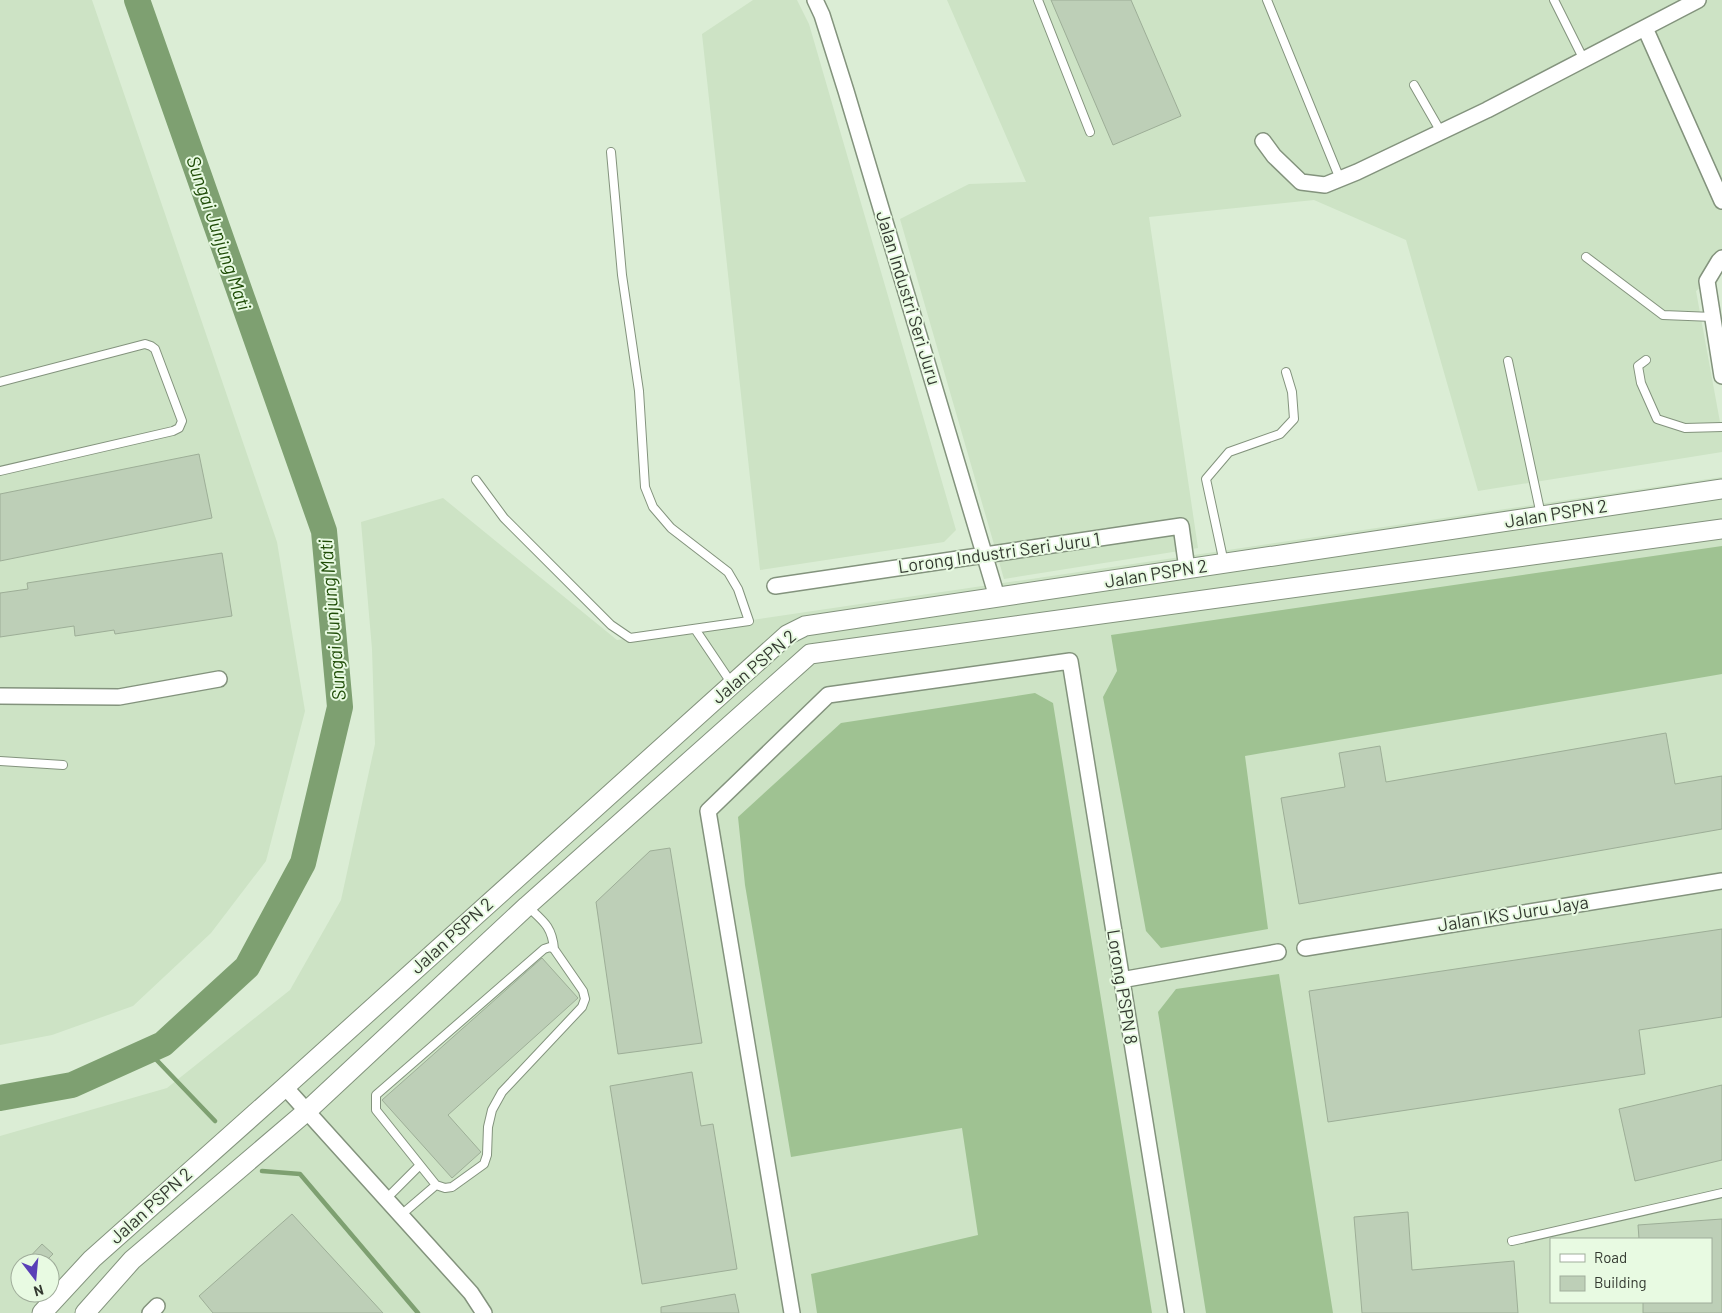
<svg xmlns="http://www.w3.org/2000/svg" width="1722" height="1313" font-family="Barlow,sans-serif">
	<rect width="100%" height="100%" fill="#dbedd5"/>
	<path fill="#cde3c5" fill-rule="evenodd" d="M0,0h92l185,542 28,169 -39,150 -55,72 -78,73 -81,29 -52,10z
		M753,0h44l12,24 147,506 -12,12 -184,28 -58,-536z
		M947,0h775v271l-26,20 26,142v19l-244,39 -72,-251 -92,-40 -165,17 49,331 -194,31 -104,-360 69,-35 57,-2z
		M1722,477v836h-1722v-177l167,-48 123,-98 51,-90 34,-156 -3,-95 -11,-127 82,-24 174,142zM1551,1239h160v63h-160zM20,1263h30v30h-30z"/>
	<path fill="#9fc292" d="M1722,546v128l-477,82 23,173 -107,19 -15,-17 -43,-234 14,-26 -6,-36z
		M1035,693l18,10 99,610h-335l-6,-39 167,-39 -16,-107 -171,29 -46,-272 -7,-68 103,-94z
		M1279,974l54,339h-127l-48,-301 18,-23z"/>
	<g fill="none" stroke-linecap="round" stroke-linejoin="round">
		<path stroke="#7ea071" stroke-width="4.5" d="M148,1051l67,70
			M262,1171l38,3 118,139"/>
		<path stroke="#7ea071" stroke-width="26" d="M0,1098l72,-13 91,-41 84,-77 56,-104 37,-156 -16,-176 -187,-531"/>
	</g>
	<path fill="#bdcfb7" stroke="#9dae97" d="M1051,0h80l50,116 -68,29z
		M199,454l13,64 -212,43v-67z
		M222,553l10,63 -117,18 -1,-4 -39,6 -1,-10 -74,11v-44l28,-4 -1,-6z
		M1666,733l9,51 47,-8v53l-423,75 -18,-106 64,-11 -6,-34 41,-7 6,36z
		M670,848l32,195 -84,11 -22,-152 54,-51z
		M1722,929v88l-83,13 6,44 -317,48 -19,-131z
		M542,958l36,40 -130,117 33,37 -29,26 -70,-78z
		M692,1072l9,54 12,-2 24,145 -95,15 -32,-198z
		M1722,1085v75l-87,21 -16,-72z
		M1408,1212l4,58 102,-9 4,52h-156l-8,-96z
		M292,1214l91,99h-170l-14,-17z
		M1722,1219v94h-79v-11h68v-63h-72l-1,-14z
		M42,1244l11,10 -9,9h-20z
		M735,1294l4,19h-78v-6z"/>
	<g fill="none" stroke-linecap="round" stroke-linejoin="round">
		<g stroke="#83937d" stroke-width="10">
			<path id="service" d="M1038,0l52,132
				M1267,0l73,179
				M1554,0l30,60
				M1414,85l27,47
				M1586,257l77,58 50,2
				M1646,360l-8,6 3,17 16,36 28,9 37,-1
				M1508,361l33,154
				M0,382l145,-38 6,2 4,3 27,72 -3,7 -6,3 -173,40
				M476,480l28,38 107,107 19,13 119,-17 -11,-32 -10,-17 -57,-44 -18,-21 -8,-20 -6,-96 -17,-116 -11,-123
				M1224,563l-18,-84 23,-27 51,-18 14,-15 -2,-27 -6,-20
				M695,629l37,55
				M0,761l63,4
				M527,906c16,15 25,20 27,43
				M420,1165l16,20
				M386,1199l34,-34 -44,-55v-15l168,-146 6,-2 4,2 29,42 2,8 -3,8 -80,85 -10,18 -4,17 -1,28 -3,9 -32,23 -7,1 -9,-3 -35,30
				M1512,1241l210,-48"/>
		</g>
		<g stroke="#83937d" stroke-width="18">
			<path id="minor" d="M815,0l7,15 24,76 151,506
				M1645,28l77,173
				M1263,141l11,15 27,26 24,3 32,-13 130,-62 211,-110
				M1722,258l-3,3 -12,20 15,95
				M775,586l406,-60 6,43
				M0,696l119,1 100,-18
				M1305,948l417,-67
				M1121,980l157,-28
				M285,1087l186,206 13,20
				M150,1313l7,-7
				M792,1313l-84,-502 120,-116 242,-34 106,652"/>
		</g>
		<g stroke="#83937d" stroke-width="21">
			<path id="tertiary" d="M42,1313l50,-54 193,-172 502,-452 18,-9 917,-137
				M85,1313l47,-53 175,-149 220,-205 283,-252 912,-125"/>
		</g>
		<use href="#service" stroke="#fff" stroke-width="8"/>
		<use href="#minor" stroke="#fff" stroke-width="15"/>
		<use href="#tertiary" stroke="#fff" stroke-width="19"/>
	</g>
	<g text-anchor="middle" stroke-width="4" stroke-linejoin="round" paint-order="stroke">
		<g font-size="18" fill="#333930" stroke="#e8fae2">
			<text transform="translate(908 298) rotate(73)" y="6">Jalan Industri Seri Juru</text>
			<text transform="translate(1556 514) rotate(-9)" y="6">Jalan PSPN 2</text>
			<text transform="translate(999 553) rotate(-8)" y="6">Lorong Industri Seri Juru 1</text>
			<text transform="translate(1156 574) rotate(-9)" y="6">Jalan PSPN 2</text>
			<text transform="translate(754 667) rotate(-40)" y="6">Jalan PSPN 2</text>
			<text transform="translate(1513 914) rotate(-9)" y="6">Jalan IKS Juru Jaya</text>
			<text transform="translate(452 936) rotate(-42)" y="6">Jalan PSPN 2</text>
			<text transform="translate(1122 987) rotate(81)" y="6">Lorong PSPN 8</text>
			<text transform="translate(151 1206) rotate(-42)" y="6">Jalan PSPN 2</text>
		</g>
		<g font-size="19" font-style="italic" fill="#1f4c07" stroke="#e8fae2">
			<text transform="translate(219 233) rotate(71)" y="7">Sungai Junjung Mati</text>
			<text transform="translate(332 620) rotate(-95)" y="7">Sungai Junjung Mati</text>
		</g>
	</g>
	<rect x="1550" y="1238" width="162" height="65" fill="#e8fae2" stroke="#a0ad9b"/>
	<rect x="1560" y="1254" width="25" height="8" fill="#ffffff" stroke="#a0ad9b"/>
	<text x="1594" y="1263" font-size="15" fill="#333930">Road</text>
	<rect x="1560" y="1276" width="25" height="15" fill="#bdcfb7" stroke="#a0ad9b"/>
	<text x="1594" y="1288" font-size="15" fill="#333930">Building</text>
	<g transform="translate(35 1278) rotate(164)"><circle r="24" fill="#e8fae2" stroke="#a0ad9b"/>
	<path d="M0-4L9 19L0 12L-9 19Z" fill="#593fb7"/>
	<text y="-8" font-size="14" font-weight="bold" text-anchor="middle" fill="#333930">N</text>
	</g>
</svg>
